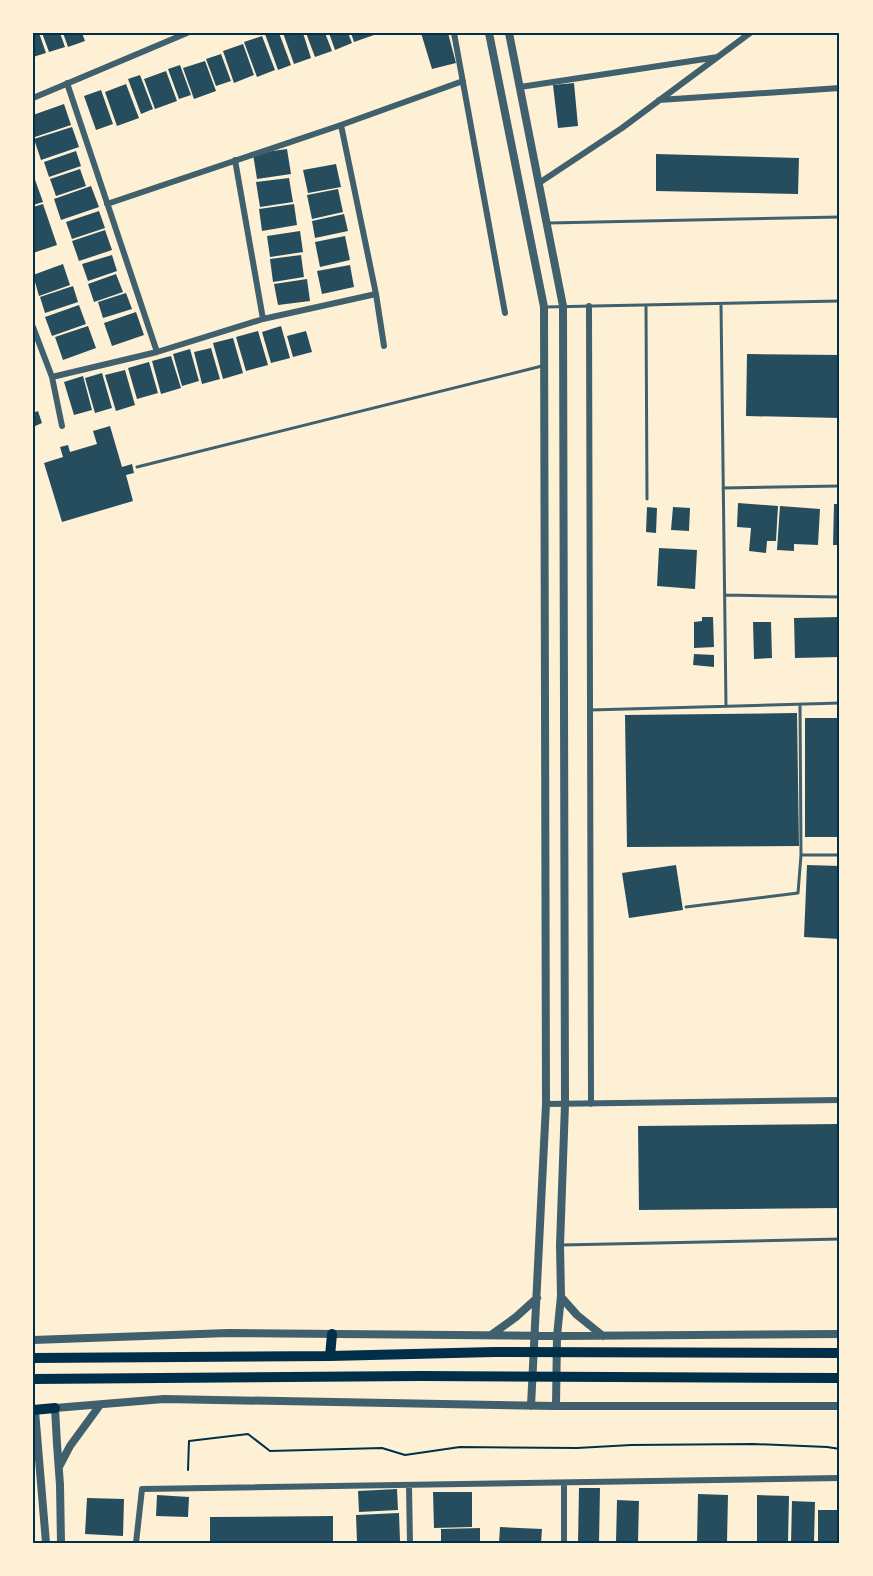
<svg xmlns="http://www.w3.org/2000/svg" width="873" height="1576" font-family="'Fira Sans',sans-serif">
	<rect width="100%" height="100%" fill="#fdf0d5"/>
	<path fill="#264d5e" d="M33,33h6l7,20 -13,4z
		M42,33h18l5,14 -16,5z
		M63,33h19l3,8 -17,6z
		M269,33h10l12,32 -13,5 -13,-36z
		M283,33h20l8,25 -17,6z
		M306,33h19l7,18 -17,6z
		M329,33h19l4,10 -17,7z
		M351,33h23v2l-20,7z
		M421,33h27l8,30 -24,6z
		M262,36l13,34 -18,7 -13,-35z
		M243,44l11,31 -20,8 -11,-32z
		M221,54l10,27 -15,5 -10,-27z
		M205,61l11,30 -22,8 -11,-31z
		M180,65l11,30 -12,4 -11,-30z
		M166,71l11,30 -22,8 -11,-30z
		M140,75l13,34 -12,5 -13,-35z
		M574,83l4,43 -20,2 -5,-43z
		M126,84l13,34 -22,8 -12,-34z
		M101,90l12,34 -17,6 -12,-34z
		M64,104l7,21 -36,12 -2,-6v-16z
		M72,127l7,20 -38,13 -7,-21z
		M287,149l4,25 -34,5 -4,-25z
		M76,151l5,15 -32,11 -5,-15z
		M656,154l143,4 -1,36 -142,-3z
		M336,164l5,23 -33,6 -5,-23z
		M80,169l6,17 -30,10 -6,-17z
		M33,174l10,28 -10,3z
		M289,178l4,24 -33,5 -4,-25z
		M91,186l8,21 -38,13 -7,-21z
		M338,189l5,23 -31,7 -5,-24z
		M43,204l14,41 -24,8v-46z
		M294,204l3,21 -35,6 -3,-22z
		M99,211l6,17 -33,11 -6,-17z
		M344,214l4,17 -33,7 -3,-17z
		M105,230l7,20 -33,11 -7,-20z
		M300,231l3,21 -33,5 -3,-21z
		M345,236l5,24 -30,7 -5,-25z
		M112,255l5,16 -29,10 -6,-17z
		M301,255l3,22 -31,5 -3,-23z
		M63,264l7,21 -31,11 -6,-21z
		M350,265l4,22 -32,7 -5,-23z
		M116,274l7,18 -29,10 -6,-18z
		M307,279l3,22 -32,4 -4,-21z
		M73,286l5,16 -33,11 -5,-16z
		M126,293l6,16 -29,9 -5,-16z
		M79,305l7,19 -34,12 -7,-19z
		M136,312l8,23 -32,11 -8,-23z
		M88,326l8,22 -33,12 -8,-23z
		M281,326l9,32 -19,5 -9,-31z
		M258,331l10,34 -22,6 -10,-34z
		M306,331l6,21 -19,5 -6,-21z
		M233,338l10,35 -20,6 -10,-36z
		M211,348l9,31 -18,5 -8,-32z
		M190,349l9,32 -17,5 -9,-32z
		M747,354l93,1v63l-94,-2z
		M171,356l10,32 -20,6 -9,-33z
		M149,362l9,31 -21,6 -9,-31z
		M125,370l10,35 -19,6 -11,-36z
		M102,373l10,35 -17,5 -10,-35z
		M83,376l9,34 -18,5 -10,-33z
		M38,411l4,12 -9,4v-14z
		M110,426l12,41 10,-3 2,9 -8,2 7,26 -71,21 -18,-59 19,-6 -3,-10 8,-2 2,7 27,-8 -4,-13z
		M738,503l40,3 -2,35h-9l-1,12 -17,-2 2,-23 -14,-1z
		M834,504h6v41h-7z
		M780,506l40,3 -2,36 -24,-1v7l-17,-1z
		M647,507l10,1 -1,25 -10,-1z
		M673,507l17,1 -1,23 -18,-1z
		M659,548l38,2 -2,39 -38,-3z
		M702,617h11l1,30 -20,1v-26l8,-1z
		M840,617v40l-45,1 -1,-40z
		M753,622h18l1,36 -18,1z
		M694,654l20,1v12l-21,-2z
		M797,713l2,133 -172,1 -2,-132z
		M805,718h35v119h-35z
		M676,865l7,45 -54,8 -7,-45z
		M807,865l33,1v73l-36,-2z
		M840,1124v84l-201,2 -1,-84z
		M579,1488h21l-1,55h-21z
		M397,1489l1,21 -39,2 -1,-21z
		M433,1492h39v35l-38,1z
		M698,1494l30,1 -1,48h-30z
		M157,1495l32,2 -1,20 -32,-1z
		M757,1495l32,1 -1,47h-31z
		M87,1498l37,1 -1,37 -38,-2z
		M617,1500l22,1 -1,41h-22z
		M792,1501l23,1 -1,41h-23z
		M818,1510h22v33h-22z
		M399,1513l1,28 -43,1 -1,-27z
		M333,1516v27h-123v-26z
		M500,1527l42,2 -1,14h-42z
		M480,1528v15h-39v-14z"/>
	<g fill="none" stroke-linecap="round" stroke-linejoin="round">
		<path stroke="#003049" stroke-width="2" d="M188,1470l1,-29 59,-7 22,17 112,-3 23,7 55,-8 117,1 54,-3 122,-1 74,3 13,2"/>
		<path stroke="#3f606c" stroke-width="3" d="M549,223l291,-6
			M721,304l5,402
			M646,306l1,193
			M545,307l295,-6
			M137,467l405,-101
			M723,488l117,-2
			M725,595l115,2
			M590,710l250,-7
			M801,855h39
			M686,907l112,-14 3,-38 -1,-150
			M561,1245l279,-6"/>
		<path stroke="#3f606c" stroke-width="6" d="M454,33l51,280
			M67,83l90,269
			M520,87l198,-30
			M33,98l154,-65
			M659,100l181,-12
			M341,125l35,169 8,52
			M235,160l28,159
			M539,183l83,-55 128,-95
			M107,204l234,-79 122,-44
			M589,306l2,798
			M33,327l19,50 10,49
			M52,377l105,-25 106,-33 113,-25
			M546,1104l294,-4
			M564,1483v60
			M409,1486l1,57
			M136,1543l6,-54 698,-11"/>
		<path stroke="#3f606c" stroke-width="8" d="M489,33l55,274 2,797 -15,302
			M509,33l54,273 2,798 -5,141 1,51 -4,40 -1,70
			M561,1297l16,18 26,21
			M491,1335l25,-18 21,-19
			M33,1340l195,-7 329,3 283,-2
			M35,1411l11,132
			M59,1467l11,-21 30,-41
			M61,1543l-1,-58 -3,-41 -2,-36 109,-9 392,7h284"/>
		<path stroke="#003049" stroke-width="10" d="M330,1356l2,-22
			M33,1358l297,-2 164,-4 346,1
			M33,1379l387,-3 420,2
			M33,1410l22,-2"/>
	</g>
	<rect width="873" height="1576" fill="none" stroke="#fdf0d5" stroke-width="69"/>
	<rect x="34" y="34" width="804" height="1508" fill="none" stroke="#003049" stroke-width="2"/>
</svg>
